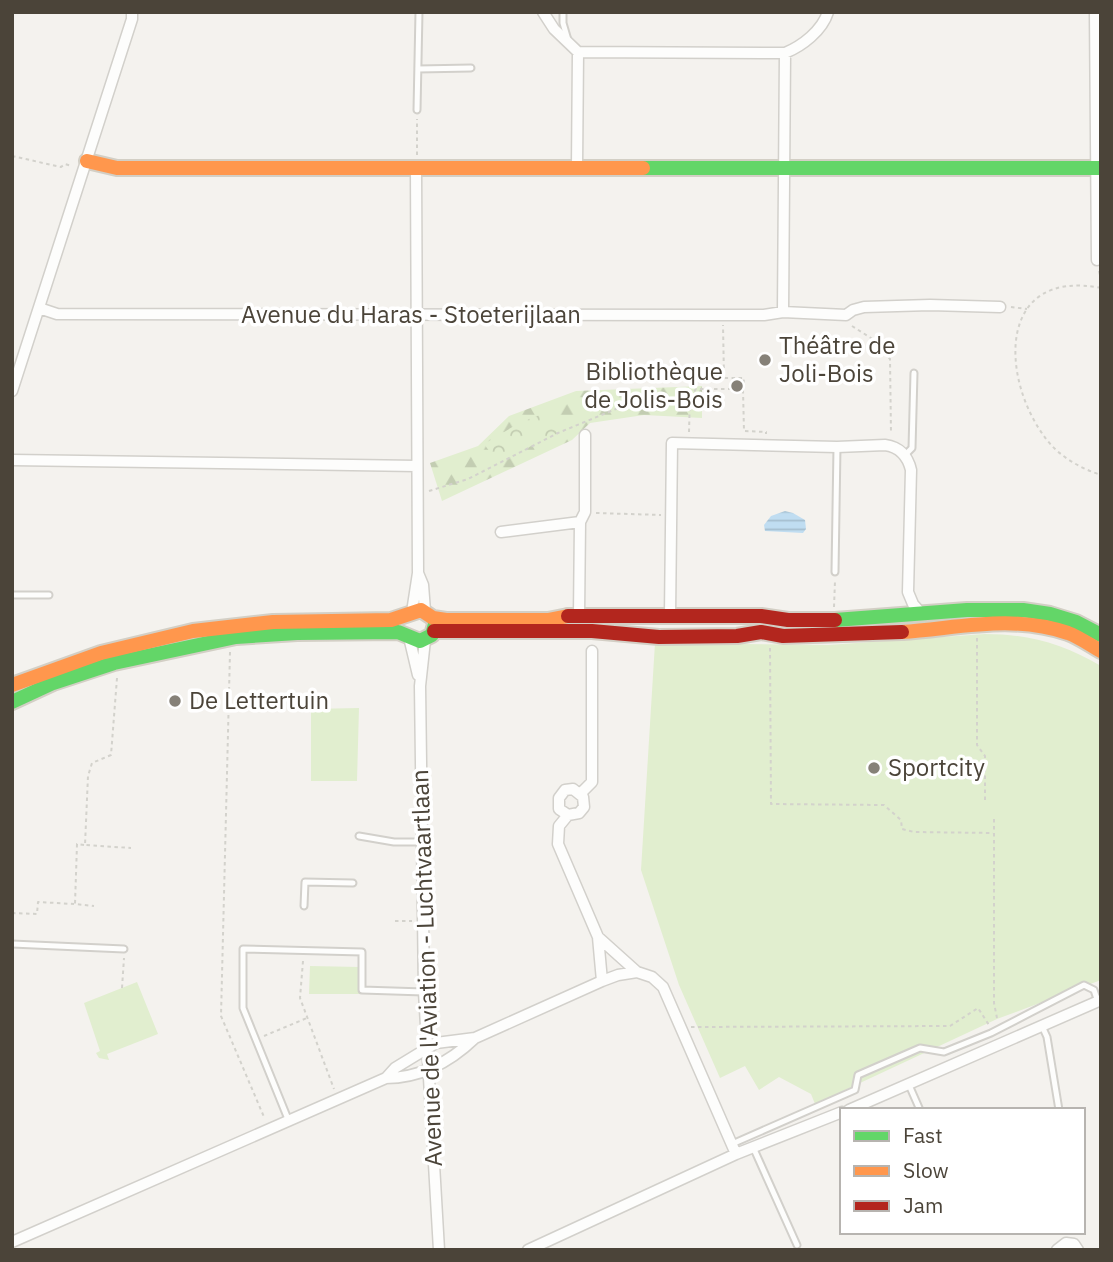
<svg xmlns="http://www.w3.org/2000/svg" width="1113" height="1262" font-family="'IBM Plex Sans',sans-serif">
	<defs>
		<pattern id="forest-firs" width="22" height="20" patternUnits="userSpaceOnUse" patternTransform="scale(1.75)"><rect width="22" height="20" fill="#e1eecf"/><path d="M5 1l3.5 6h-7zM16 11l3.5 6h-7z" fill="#c3cdb2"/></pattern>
		<pattern id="park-crowns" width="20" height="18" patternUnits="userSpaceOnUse" patternTransform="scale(1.75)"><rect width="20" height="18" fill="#e1eecf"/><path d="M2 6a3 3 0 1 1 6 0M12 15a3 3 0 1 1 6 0" fill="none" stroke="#c3cdb2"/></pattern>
		<pattern id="water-rules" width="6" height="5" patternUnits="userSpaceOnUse" patternTransform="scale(1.75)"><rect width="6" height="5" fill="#c0ddf1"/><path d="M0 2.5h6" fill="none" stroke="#a6bfcf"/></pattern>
	</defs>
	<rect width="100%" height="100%" fill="#f4f2ee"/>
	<path fill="url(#forest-firs)" d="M702,386v32l-58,-3 -54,8 -18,17 -130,61 -12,-38 48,-17 31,-30 67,-25z"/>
	<path fill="url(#park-crowns)" d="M558,408v25l-60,30 -14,-19 35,-21z"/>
	<path fill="#e1eecf" d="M985,634c44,0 78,10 116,32v314l-104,39 -182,85 -4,-10 -32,-17 -20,13 -14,-24 -25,12 -41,-93 -38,-115 14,-227 173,2z
		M359,708l-2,73h-46v-72z
		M310,966l50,1v27h-51z
		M137,982l21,52 -51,20 2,6 -10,-2 -3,-5 4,-2 -16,-48z"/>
	<path fill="url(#water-rules)" d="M785,511l8,2 12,7 1,9 -3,4 -38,-2 -1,-6 7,-9z"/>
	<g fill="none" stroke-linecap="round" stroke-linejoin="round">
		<g stroke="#d2d0cb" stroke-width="9">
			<path id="lane" d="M563,12v11l5,17
				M418,69l53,-1
				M417,110l2,-98
				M905,455l7,-7 2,-75
				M835,572l2,-125
				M12,595h37
				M359,836l35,6h28
				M304,906l1,-24 48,1
				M12,944l112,5
				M1042,1026l5,11 12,73
				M909,1085l11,25
				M288,1119l-45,-111v-59l119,3v38l62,2
				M732,1144l123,-54 3,-15 62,-27 24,4 47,-19 93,-48 10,5 4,12
				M753,1147l44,98"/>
		</g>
		<g stroke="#d2d0cb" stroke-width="13">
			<path id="street" d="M543,12l11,17 24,23 207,1c17,-7 37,-22 43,-41
				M1095,12l2,248
				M577,167l1,-115
				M39,308l18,6 666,1h41l19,-3 63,3 7,-5 11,-3 66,-2 70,2
				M783,312l2,-259
				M12,391l120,-372v-7
				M12,460l405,6
				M501,532l79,-10
				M418,573l5,12 2,26
				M412,612l6,-39 -2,-405
				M579,615l1,-93 5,-10v-77
				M670,615l2,-172 165,4 48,-2c15,2 23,12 26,25l-3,122 5,12 9,10
				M409,637l9,38
				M425,640l-5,46 4,306 15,258
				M581,793l11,-11v-131
				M568,815l-9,-6v-11l6,-8 8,-1 10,8 1,10 -5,6 -11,2 -9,11 -1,18 40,93 4,44
				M598,937l39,35 15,5 11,10 73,167
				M386,1078l9,-10 41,-25 39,-5 127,-57 16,-6 19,-3
				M849,1110l252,-110
				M12,1242l374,-164c35,0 65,-17 89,-40
				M528,1250l208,-96 106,-42
				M1057,1250l9,-7 8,1 4,6"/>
		</g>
		<g stroke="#d3cfc5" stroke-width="18">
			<path id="fast" d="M643,168h458
				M835,620l132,-10h56l27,4 26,8 25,13
				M12,702l41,-19 61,-20 122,-26 61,-4 101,-1 22,9 12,-6 3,-11"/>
		</g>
		<g stroke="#d3cfc5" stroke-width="18">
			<path id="slow" d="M87,161l30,7h526
				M902,632c58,-4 109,-18 166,1 11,4 22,12 33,18
				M12,685l89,-32 92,-22 80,-9 118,-2 30,-10 12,8 13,2h102l20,-4"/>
		</g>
		<g stroke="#d3cfc5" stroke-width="18">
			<path id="jam" d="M568,616h193l27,4h47
				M434,631h158l67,6 78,-1 24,-4 22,4 119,-4"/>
		</g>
		<path stroke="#d3d2cc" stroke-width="2" stroke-dasharray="3.5 3.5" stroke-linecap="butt" d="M417,155v-36
			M12,156l49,11 4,-3 7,2
			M1099,271l2,8
			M1101,288c-103,-20 -101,88 -57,148 13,19 35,32 57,39
			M1011,307l16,2
			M852,326l22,14 16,19 1,75
			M743,390l1,41 22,1v2
			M689,432l1,-35 6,-8h47l1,-11h-20l-1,-53
			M429,491l39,-12 90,-46 70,-29 17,-1 6,4 9,1 30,-11
			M596,513l65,2
			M834,607l1,-26
			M977,638v107l8,11v47
			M770,648l1,156 113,1 17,15 1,9 12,3 79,1
			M230,652l-9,364 43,101
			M117,678l-6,77 -19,8 -4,13 -3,69 46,3
			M994,819v184l3,15
			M84,845l-7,-1 -2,60 19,2
			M12,913l25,1 1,-12 36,2
			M395,921h17
			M303,961l-3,37 34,91
			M122,988l2,-30
			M691,1027l259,-1 28,-18 11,17
			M264,1036l43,-18"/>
		<use href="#lane" stroke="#fdfdfc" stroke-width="5"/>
		<use href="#street" stroke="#fdfdfc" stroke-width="10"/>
		<use href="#fast" stroke="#63d668" stroke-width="14"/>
		<use href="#slow" stroke="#ff974d" stroke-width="14"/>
		<use href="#jam" stroke="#b3261e" stroke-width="14"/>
	</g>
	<g fill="#868178" stroke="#fff" stroke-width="2.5">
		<circle cx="765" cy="360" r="7"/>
		<circle cx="737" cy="386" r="7"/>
		<circle cx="175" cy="701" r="7"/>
		<circle cx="874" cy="768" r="7"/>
	</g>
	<g text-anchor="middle" stroke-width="7" stroke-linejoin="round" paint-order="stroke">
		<g font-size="24" fill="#4b4439" stroke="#fff">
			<text x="411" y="323">Avenue du Haras - Stoeterijlaan</text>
			<text transform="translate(427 968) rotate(-92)" y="8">Avenue de l'Aviation - Luchtvaartlaan</text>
		</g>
		<g font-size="24" fill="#4b4439" stroke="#fff" text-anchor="start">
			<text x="779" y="354">Théâtre de<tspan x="779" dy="28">Joli-Bois</tspan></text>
			<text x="723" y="380" text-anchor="end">Bibliothèque<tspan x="723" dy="28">de Jolis-Bois</tspan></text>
			<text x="189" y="709">De Lettertuin</text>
			<text x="888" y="776">Sportcity</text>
		</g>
	</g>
	<rect width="1113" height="1262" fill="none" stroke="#4b4439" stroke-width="28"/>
	<rect x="840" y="1108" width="245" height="126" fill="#ffffff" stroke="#b7b4b0" stroke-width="2"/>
	<rect x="854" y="1131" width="35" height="10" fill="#63d668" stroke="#b7b4b0" stroke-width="2"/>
	<text x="903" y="1143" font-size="21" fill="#4b4439">Fast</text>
	<rect x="854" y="1166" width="35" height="10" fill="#ff974d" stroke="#b7b4b0" stroke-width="2"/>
	<text x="903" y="1178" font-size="21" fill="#4b4439">Slow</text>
	<rect x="854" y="1201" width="35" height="10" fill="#b3261e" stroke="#b7b4b0" stroke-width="2"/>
	<text x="903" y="1213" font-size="21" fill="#4b4439">Jam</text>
</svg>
